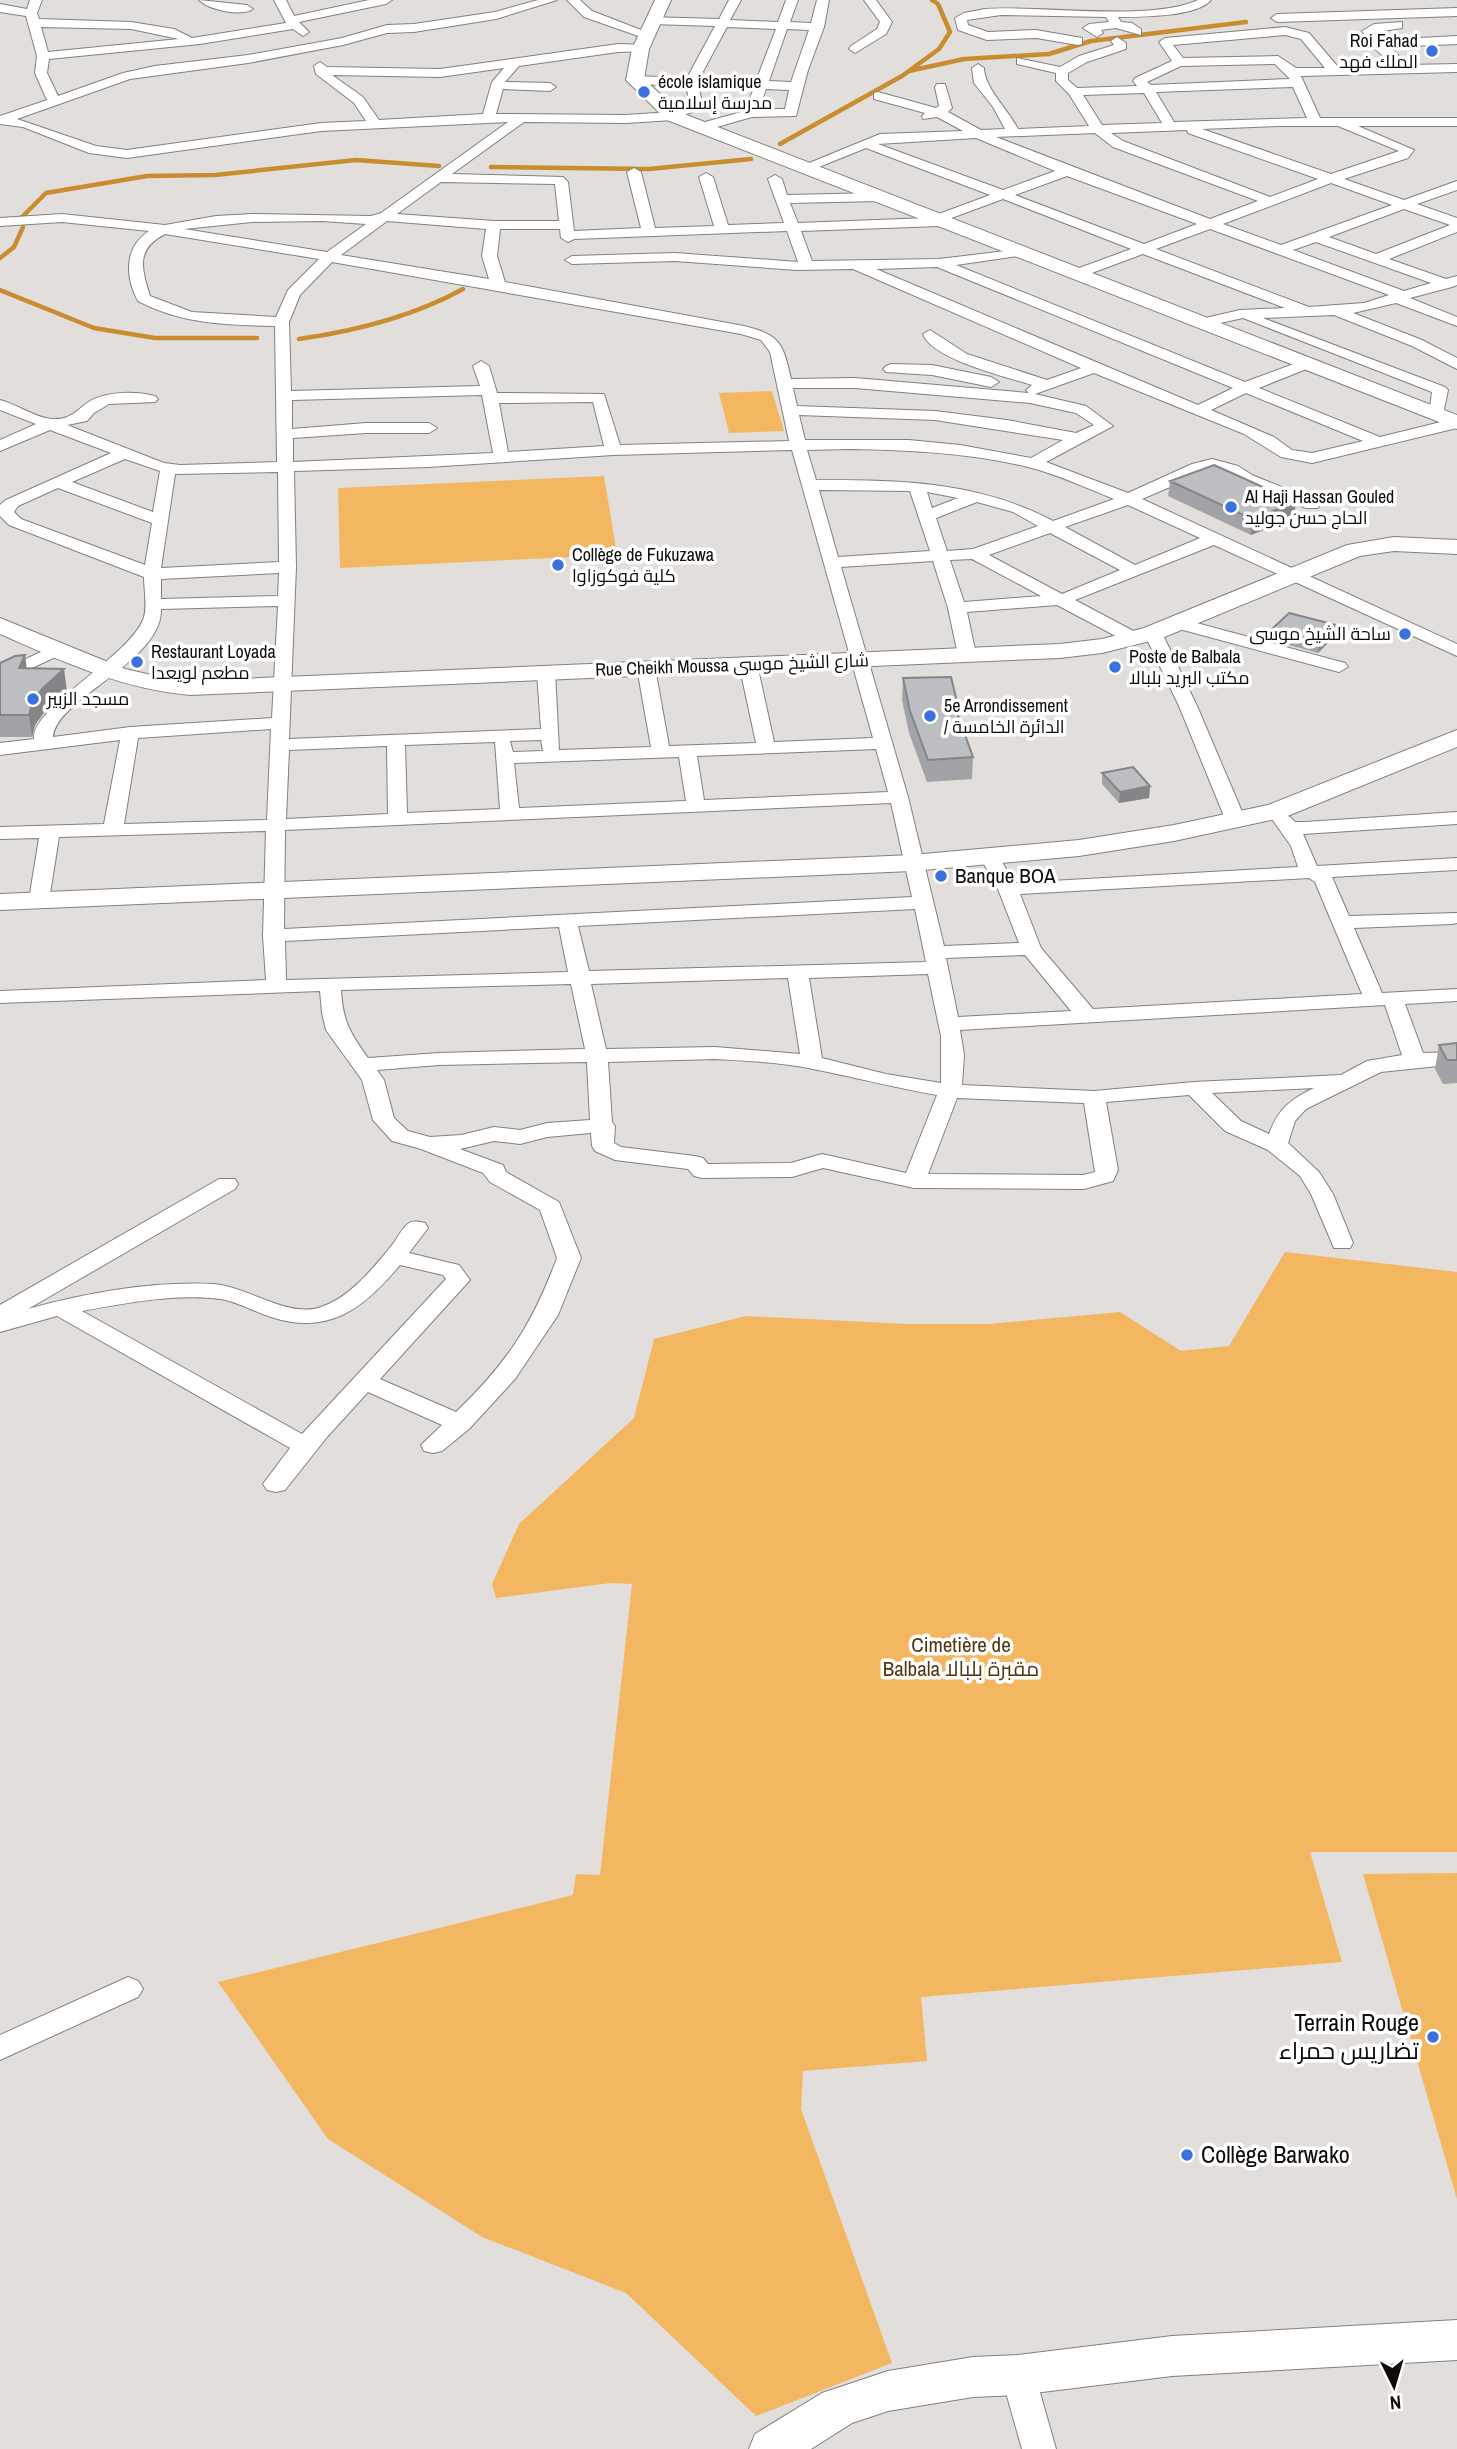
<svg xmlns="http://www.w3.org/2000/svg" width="1457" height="2449" font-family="'Archivo Narrow',Cairo,sans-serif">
	<rect width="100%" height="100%" fill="#e1dedb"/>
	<path fill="#f4b761" d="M772,391l12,40 -55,2 -10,-40z
		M604,476l13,79 -277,13 -2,-80z
		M1285,1252l172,20v580h-147l32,110 -421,35 6,64 -124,10 -2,38 91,254 -136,53 -130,-123 -144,-56 -154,-98 -110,-157 355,-87 3,-21 24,1 32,-291 -22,-1 -114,15 -4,-14 27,-60 115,-106 20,-79 92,-23 161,8h81l132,-12 61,39 48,-5z
		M1457,1873v326l-94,-325z"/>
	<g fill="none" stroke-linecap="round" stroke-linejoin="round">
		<path stroke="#c98d30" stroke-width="4.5" d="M909,71l55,-12 85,-5 42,-13 155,-19
			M780,144l122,-68 37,-27 11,-17 -12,-28 -6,-4
			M491,167l158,2 102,-10
			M21,218l25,-25 101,-17 68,-1 141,-15 83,6
			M0,258l14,-11 9,-20
			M0,290l94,38 61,10h102
			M299,339c57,-8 113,-22 164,-50"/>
		<g stroke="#83817e" stroke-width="2">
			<path id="street" d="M30,0h12l-5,13 2,6 92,3 43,7 18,9 94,-15 -12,-23h12l8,16 75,-16h23l-6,4 -87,18 10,10 -6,4 -10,-7 -93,15 -151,15 -2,14 11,23 65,-23 32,-7 93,-11 94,-17 45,-13 27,-1 81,-12 43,-12h19l-61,19 -82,13 -27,1 -44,12 -95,18 -118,16 -113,40 79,27 31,4 194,-27 45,-2 -12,-18 -38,-29 -2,-8 6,-4 7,5 113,2 178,-25 28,1v6l-28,1 -99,14 -14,16 45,1 6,4 -6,4 -47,-2 -7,25 130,1 45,-3 19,-9 -4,-17 -51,-2 -6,-4 6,-4 52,2 28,-52 -63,-2 -4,-1v-6l71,2 10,-19h12l-11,20 48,2 8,-22h12l-8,22 21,1 6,-23h12l-5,27 -16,43 -12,46 -44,1 -53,15 -5,-1v-6l51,-14 9,-23 -56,-2 5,19 -2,3 -28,12 -47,3 -102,-1 -72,52 111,3 5,5 6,49 67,-3 -14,-56 7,-4 7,4 14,56 59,-2 -15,-49 7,-4 7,4 15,48 56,-2 -16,-44 7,-4 7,4 5,16 91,-2 7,4 -7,4 -88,2 8,20 130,-5 62,-23 -124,-47 -57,23h-10l-2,-3 83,-34 83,-3 -26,-14 -14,2 -1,-3 3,-3 -51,-14v-6l4,-1 58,16 3,-2 -4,-19 2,-3h8l7,24 -4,4 33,18 24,-1 -12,-22 -19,-24 -2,-15 6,-4 6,4c0,19 25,43 34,61l71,-3 -20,-32 -13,-13v-8l-39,-9v-6l43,9 19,-11 35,-11 -3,-4 6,-4 9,6v6l-39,13 -19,11v7l9,8 60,-2 -4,-5 2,-3 37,-17 -13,-19 6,-4 120,-11 24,6 29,34 56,-1 -21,-19 -11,-16 12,-7 28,-2v6l-26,4 7,8 74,-4v8l-67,3 18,18 49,-1v8l-156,4 19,42h137v8h-99l56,24 -6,8 -64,21 60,21 53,-19v9l-40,14 40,14v14l-68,27 57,20 11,-3v9l-5,2 -42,11 47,19v9l-61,-23 -43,10 69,27 35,18v11l-45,-23 -78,-31 -71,3 182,69 3,3 -6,29 -5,2 -8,-5 3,-24 -189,-74 -41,9 -5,-1 -2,-3 2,-3 43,-10 45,-2 -142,-54 -62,23h-10v-6l60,-22 -128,-50 -57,21 -1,5 -5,1 -139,5 11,30 127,-2 84,-10v6l-5,1 -62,9 289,117 54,-20h10l3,3 -3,3 -50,20 121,49 77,-19v10l-145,35 -31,-6 -37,-23 -150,-61 -59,21 51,12 27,20 -67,36 82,31 64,-29 20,-5 26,7 14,9 66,27 2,3 -2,3h-12l-66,-27 -14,-9 -14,-3 -70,30 315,145v12l-243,-111 -139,55 64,34 3,4 -3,4h-12l-70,-37 -90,7 9,43 -9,5 -9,-5 -10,-47 -15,-47 -92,6 67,230 36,149 75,-3 -21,-54 -18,-32 3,-4h14l17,30 284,-16 -7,-21 -19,-27 3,-4c10,-2 14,0 20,7h10l152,-10v12l-154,10 14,32 140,-8v12l-125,7 17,39 108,-3v10l-5,1 -98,4 28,65 75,-4v12l-52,3 18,49 34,-1v12l-76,8 -75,37 -11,12 -7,22 31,29 14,22 20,49 -3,5h-16l-23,-54 -11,-18 -32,-26 -43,-19 -36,-36 -83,7 12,68 -5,11 -29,8 -170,-1 -91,-20 -31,9 -90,1 -8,-2 -6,-7 -73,-9 -20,-9 -3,-5 -1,-13 -44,4 -27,7 -26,-3 -34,8 43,16 3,7 53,30 22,56 -23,57 -43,64 -46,50 -27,22 -9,2 -9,-2 -3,-6 21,-20 -74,-33 -41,45 -42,53 -9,2 -9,-2 -4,-6 27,-36 -233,-132 -57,16v-27l219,-126h16l3,5 -3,5 -207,120c58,-16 124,-28 185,-25 34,2 76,35 108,23 30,-10 53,-40 72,-63 4,-6 10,-17 16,-21 5,-3 11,-1 16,0l3,5 -19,25 50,12 11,15 -90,99 76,33c52,-50 76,-87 101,-154l-17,-48 -50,-28 -7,-9 -62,-24 -29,-8 -19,-21 -11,-40 -36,-50 -4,-17 -2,-22 -320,12v-12l266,-11 -3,-44 3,-105 -207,6 -10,63 -3,4h-14l-3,-4 10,-62 -39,1v-12l104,-3 16,-84 -120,15v-12l34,-4c-3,-31 93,-81 109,-119 5,-11 1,-31 1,-43l-135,-52 -9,-9v-11l6,-5 105,-47 -61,-23 -50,21v-11l36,-16 -36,-14v-10c17,4 35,18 52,19 20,1 24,-9 38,-18 18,-10 46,-10 65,-5l3,3 -3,3 -46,2 -15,9 -7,8 -20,4 97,38 16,2 97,-3 -2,-136c-48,-1 -94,-2 -137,-25 -13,-24 -14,-54 11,-70l-87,-9 -62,4v-8l62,-4 103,11 51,-9 36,-2 119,2 10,-3 127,-91 -187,9 -194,27 -38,-5 -66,-26 -23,-3v-8l47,-16 -12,-27 2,-17 -11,-40 -26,-4v-8l27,5zM41,27l90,2 48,10 -131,13zM727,27l49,2 -20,52 -57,-2zM787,29l22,1 -18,52 -22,-1zM1285,35l16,4 24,29h-29l-18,-12 -95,2 -10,-13zM1275,64l15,15 -139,6 -4,-3 34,-16zM504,68l-12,14 -9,32 -104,6 -16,-23 -31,-22 108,2zM1293,87l14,31 -133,4 -18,-30zM766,89l23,1 -4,19h-26zM1144,93l18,30 -60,2 -19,-30zM1279,126h59l61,25 -68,23 -129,-45zM1187,130l1,3 130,46 -48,18 -147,-56 -12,-8zM1095,133l18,14 145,54 -48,18 -214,-82zM976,138l79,33 -52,19 -125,-46zM1067,176l130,48 -53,20 -129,-49zM441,182l114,2 4,37h-65l-97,-7zM1331,183l61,22 -111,40 -58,-21zM1404,209l46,16 -74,29 -47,-17zM322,221l44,3 -39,28 -143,-23 68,-7zM387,221l99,8 -4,27 7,23 -148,-24zM500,229h60l1,9 7,4 6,-3 213,-8 11,31 -123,-9 -103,3 -7,4 7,4 103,-3 122,9 56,-1 228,99 -34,12 -80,-26 -37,-24 -7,4c8,25 84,43 109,51l-6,5 3,3 -174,-15 -64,1c-8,-35 -10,-44 -47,-53l-239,-44 -8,-26zM1210,229l179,66 -25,8 -55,4 -153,-58zM165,234l154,25 -31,31 -12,27 -84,-5 -42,-16c-9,-29 -14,-47 15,-62zM1316,242l115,41 -27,8 -111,-41zM332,262l409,72 20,6 9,12 19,89 -169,4 -16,-51 -107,-1 -8,-27 -8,-5 -8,5 7,20 -189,5 -2,-69 11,-27zM937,267l296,121 -35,17 -322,-136zM793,388h62l175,15 46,10 18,12 -18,8 -69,-13 -72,-9 -138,-5zM1246,393l117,48 -51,12 -20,-3 -18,-13 -63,-27zM482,395l11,58 -200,9v-24l73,-5h63l8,-5 -8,-5h-63l-74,6v-29zM593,402l11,44 -96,6 -9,-49zM799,415l136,5 128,20 -32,18 -71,-13 -51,-5h-104zM851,449c59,1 119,4 177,18 29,7 58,21 86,32l-61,22c-75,-40 -154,-41 -237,-41l-9,-30zM792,450l81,288 -99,4 -17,-78 -9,-5 -9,5 17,79 -87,3 -14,-78 -9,-5 -9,5 14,79 -92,3 -4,-78 -9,-5 -9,5 4,57 -252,10 7,-172 -2,-96 134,-4 185,-12zM125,459l35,12 -7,41 -81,-30zM278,472l1,90 -118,6 14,-94zM58,488l94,35 -7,42 -124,-46 -7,-7 4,-6zM819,490l91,1 20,60 -92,6zM927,492l31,6 -26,10zM977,502l36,10 25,14 -65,23 -26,2 -11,-33zM1128,505l72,33 -65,27 -70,-38zM1050,533l70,37 -58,24 -73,-39zM972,559l69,37 -77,6 -14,-42zM279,573l-1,23 -117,3v-20zM278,606l-6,112 -142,9 -77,10c2,-38 110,-76 108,-128zM271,729l-4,91 -143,4 14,-86zM541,740l2,11 -30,1 -3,-11zM495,742l5,67 -93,4 -2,-68zM387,746l1,68 -102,5 3,-69zM876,749l12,43 -184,8 -7,-44zM679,757l7,44 -167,7 -5,-45zM891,803l21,94 -628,32 1,-99zM1309,878l6,4 47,112 -269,15 -52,-61 -21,-54zM915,909l11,53 -337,9 -11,-45zM559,927l9,45 -282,8 -1,-39zM1025,955l46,56 -113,6 -12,-59zM928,974l13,62v47l-55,-9 -64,-16 -13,-80zM788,978l12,76 -85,-7 -109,2 -15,-65zM571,984l14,65 -146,4 -71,5c-18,-25 -25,-36 -27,-68zM1385,1005l17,50 -35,6 -26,14 -147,7 -100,9 -132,-6 2,-30 -4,-25zM715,1059c33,2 66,3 98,10 42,8 82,19 124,26l-31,78 -84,-19 -31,9 -83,1 -5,-6 -8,-2 -74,-9 -7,-4 1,-17 -3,-4 -4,-60zM587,1062l3,58 -43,3 -27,7 -26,-3 -33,8 -31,2 -22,-6 -14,-13 -10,-38 -7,-10 62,-5zM1314,1088c-23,11 -36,21 -45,46l-28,-13 -29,-28zM957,1098l127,5 11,69 -12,3 -155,-1zM400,1265l43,10 3,4 -144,155 -220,-123c44,-8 95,-18 139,-12 17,3 34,13 50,18 58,19 93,-9 129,-52z
				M199,0l48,5 6,4c-12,8 -44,1 -54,-9z
				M567,0h13l12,11 62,24 -10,3 -60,-21z
				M864,0h12l16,22 -6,12 -31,19 -6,-4 2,-3 26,-17 3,-7z
				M1198,0h13c-14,17 -71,17 -93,17l3,5 11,1 9,6v6l-25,-7 -15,2 2,3 -6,4 -14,-9 6,-4 20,-2 -3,-5 -105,-2 -34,5 1,5 20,7 48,-2 46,8v6l-4,1 -42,-7 -49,2 -29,-10 -3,-12 9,-5 21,-4c57,-4 164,13 213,-9z
				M1457,8v8l-180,6 -6,-4 6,-4z
				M891,364l41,1 59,12 8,5 -8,5 -59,-12 -46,-3 -3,-3 3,-3z
				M1178,618l167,45 3,4 -9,5 -167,-45 -3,-4z
				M1153,628l9,5 35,73 49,115 -3,4h-14l-3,-4 -47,-115 -35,-73z
				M58,644l9,5 -3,4 -64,30v-12z
				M128,1977l10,4 5,8 -5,8 -138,63v-25z
				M1018,2361l12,4 5,10 21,74h-34l-21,-74 5,-10z"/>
		</g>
		<g stroke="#83817e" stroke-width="2">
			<path id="secondary" d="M655,0h16l-22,49 -5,30 35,33 778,303v14l-790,-309 -41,-40 6,-31z
				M1394,537l63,3v14l-63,-3 -34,5 -198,82 -60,15 -42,5 -870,37c-69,-6 -128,-34 -190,-61v-16l125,51 40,9 25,3 870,-37 42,-5 42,-11 203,-83z
				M1457,730v17l-172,70 -111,24 -95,15 -167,15 -912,39v-16l912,-39 167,-15 95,-15 94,-20z
				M1457,2320v40l-285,16 -154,19 -45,2 -85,14 -36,12 -41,26h-62l6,-15 67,-41 66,-22 85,-14 45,-2 154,-19z"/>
		</g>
		<use href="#street" fill="#fff" fill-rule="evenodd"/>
		<use href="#secondary" fill="#fff" fill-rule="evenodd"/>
	</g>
	<path fill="#a2a3a6" d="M1170,481l124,37 -43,17 -83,-39z
		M1336,625l-1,11 -17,17 -47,-13 1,-11z
		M0,663l27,5 40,23 -22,20 -10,14 -3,12h-32z
		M903,678l56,32v6l14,41 -1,22 -45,3 -18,-49 -7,-33z
		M1102,773l48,13 -1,12 -30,5 -17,-19z
		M1457,1043v40l-14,1 -8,-15 4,-24z"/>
	<path fill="#848587" d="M1296,502l-2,16 -43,17 1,-16z
		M1336,625l-1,11 -17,17 1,-11z
		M25,655l3,22 -9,-9z
		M64,669l3,22 -22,20 -10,14 -3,12 -3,-22 3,-12 10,-14z
		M1150,786l-1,12 -30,5 1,-11z"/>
	<path fill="#bcbec1" stroke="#848587" stroke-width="2" d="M1214,465l82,37 -44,17 -82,-38z
		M1289,613l47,12 -17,17 -47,-13z
		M25,655l-6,13 45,1 -22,20 -10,14 -3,12h-29v-52l15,-7z
		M951,677l8,33h-3l17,47 -45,3 -18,-49 -7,-33z
		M1133,767l17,19 -30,6 -18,-19z
		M1457,1043v17h-10l-8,-15z"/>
	<g fill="#3b70df" stroke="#fff" stroke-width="2.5">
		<circle cx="1432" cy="51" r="7"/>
		<circle cx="644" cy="92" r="7"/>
		<circle cx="1231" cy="507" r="7"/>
		<circle cx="558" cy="565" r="7"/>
		<circle cx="1405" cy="634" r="7"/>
		<circle cx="137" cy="662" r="7"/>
		<circle cx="1115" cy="667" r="7"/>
		<circle cx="33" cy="699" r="7"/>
		<circle cx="930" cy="716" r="7"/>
		<circle cx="941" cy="876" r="7"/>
		<circle cx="1433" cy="2037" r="7"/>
		<circle cx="1187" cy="2155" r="7"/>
	</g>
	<g text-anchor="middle" stroke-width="7" stroke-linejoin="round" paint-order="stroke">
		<g font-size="18" fill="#0d0c0b" stroke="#fff" text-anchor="start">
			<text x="1418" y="47" text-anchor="end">Roi Fahad<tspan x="1418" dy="21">الملك فهد</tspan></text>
			<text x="658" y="88">école islamique<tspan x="658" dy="21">مدرسة إسلامية</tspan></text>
			<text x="1245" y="503">Al Haji Hassan Gouled<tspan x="1245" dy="21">الحاج حسن جوليد</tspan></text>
			<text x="572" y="561">Collège de Fukuzawa<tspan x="572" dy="21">كلية فوكوزاوا</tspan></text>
			<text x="1391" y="640" text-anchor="end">ساحة الشيخ موسى</text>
			<text x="151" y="658">Restaurant Loyada<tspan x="151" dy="21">مطعم لويعدا</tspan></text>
			<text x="1129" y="663">Poste de Balbala<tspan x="1129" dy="21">مكتب البريد بلبالا</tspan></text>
			<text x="47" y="705">مسجد الزبير</text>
			<text x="944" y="712">5e Arrondissement<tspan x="944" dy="21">/ الدائرة الخامسة</tspan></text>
		</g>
		<g font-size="18" fill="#0d0c0b" stroke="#fff">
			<text transform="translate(732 665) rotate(-2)" y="6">Rue Cheikh Moussa شارع الشيخ موسى</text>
		</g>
		<g font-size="21" fill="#0d0c0b" stroke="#fff" text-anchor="start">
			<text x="955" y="883">Banque BOA</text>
		</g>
		<g font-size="21" fill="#513812" stroke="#fff">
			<text x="961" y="1652">Cimetière de<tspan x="961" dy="24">Balbala مقبرة بلبالا</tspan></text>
		</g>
		<g font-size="24" fill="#0d0c0b" stroke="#fff" text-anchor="end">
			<text x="1419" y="2031">Terrain Rouge<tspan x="1419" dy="28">تضاريس حمراء</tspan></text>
			<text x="1201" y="2163" text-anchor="start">Collège Barwako</text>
		</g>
	</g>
	<g transform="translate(1394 2386) rotate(175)" stroke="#ffffff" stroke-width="5" paint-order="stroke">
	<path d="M0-5L12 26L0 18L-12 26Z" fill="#0d0c0b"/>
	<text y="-10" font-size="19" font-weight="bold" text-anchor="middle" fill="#0d0c0b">N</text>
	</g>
</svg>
